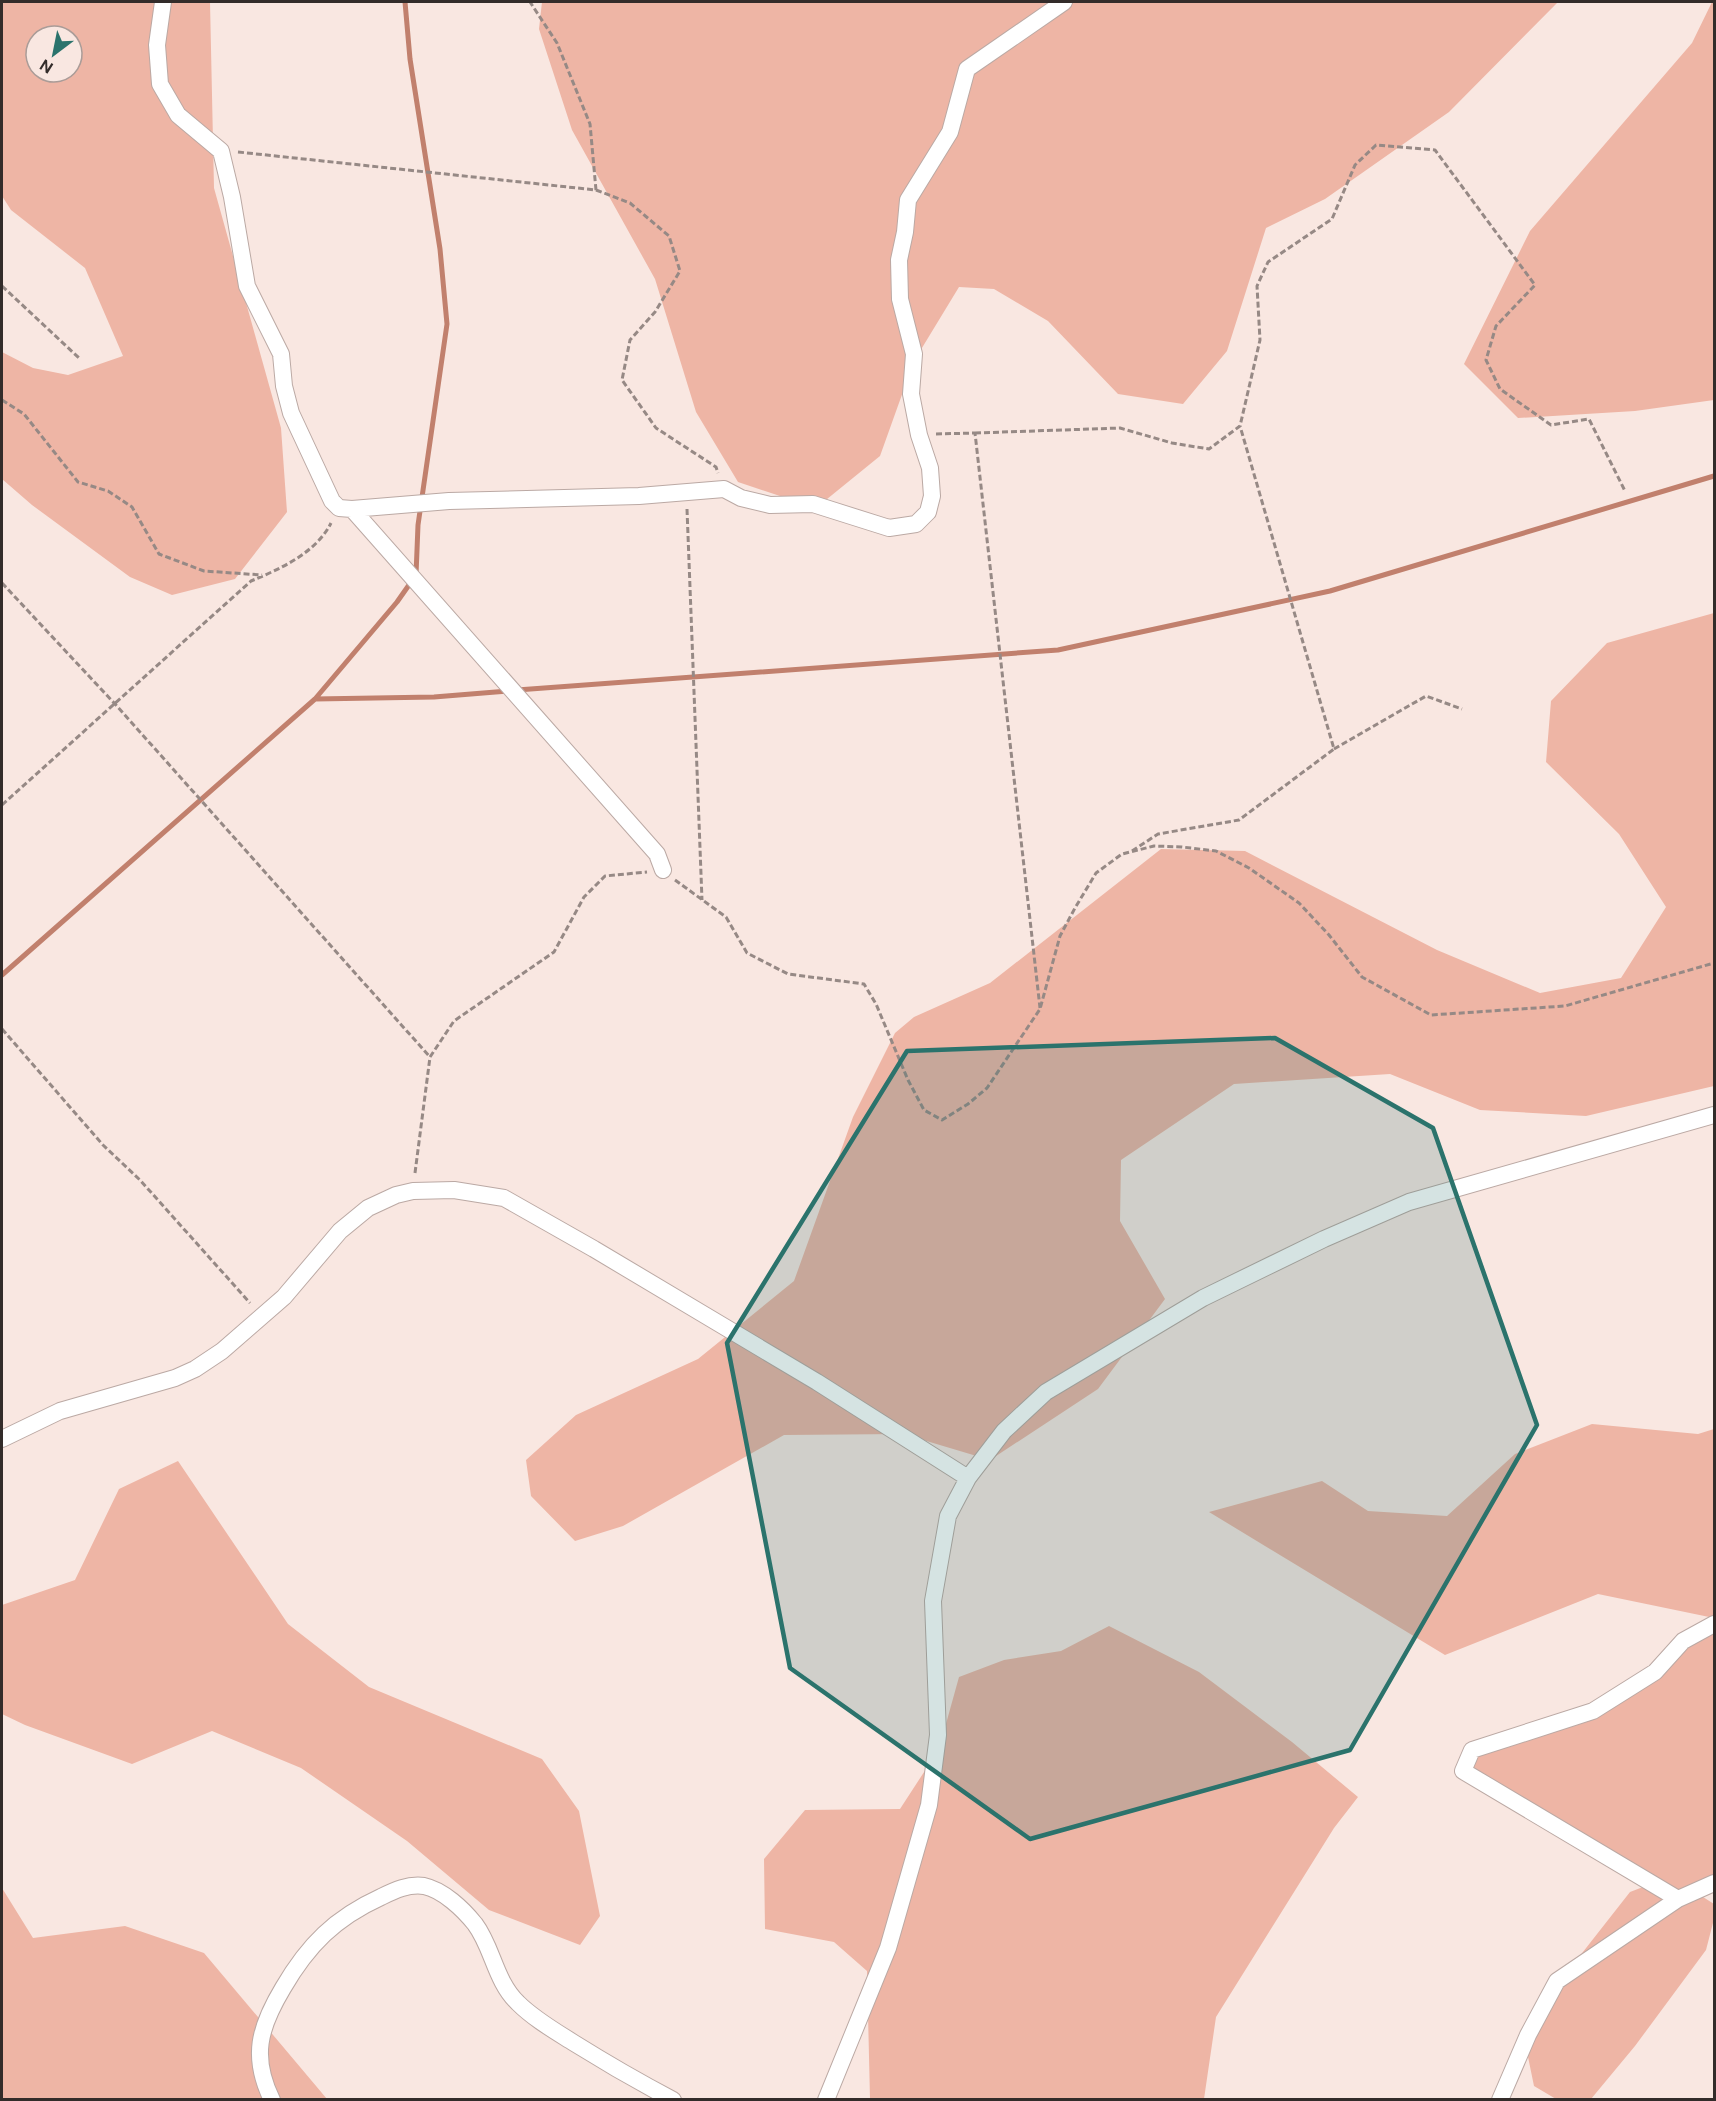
<svg xmlns="http://www.w3.org/2000/svg" width="1716" height="2101" font-family="'DM Sans',sans-serif">
	<rect width="100%" height="100%" fill="#f9e7e1"/>
	<path fill="#eeb5a5" fill-rule="evenodd" d="M2,2h208l4,186 67,240 6,84 -52,67 -63,16 -42,-18 -98,-72 -30,-26v-127l31,16 35,7 55,-19 -38,-88 -74,-58 -9,-14zM36,36h36v36h-36z
		M542,2h1016l-109,110 -124,87 -59,29 -39,123 -44,53 -65,-10 -70,-73 -54,-32 -35,-2 -45,74 -34,95 -64,52 -78,-26 -42,-70 -41,-133 -83,-149 -33,-101z
		M1712,2h2v398l-79,11 -117,7 -54,-54 66,-133 162,-188z
		M1714,613v473l-128,30 -106,-6 -90,-36 -156,10 -113,76 -1,61 45,78 -67,90 -108,71 -87,-26 -119,1 -161,91 -48,15 -44,-45 -5,-36 50,-45 122,-56 96,-78 59,-164 42,-84 19,-16 76,-34 171,-134 84,2 192,99 103,43 81,-15 45,-71 -47,-73 -73,-72 5,-61 56,-58z
		M1592,1424l106,10 16,-5v189l-116,-24 -153,61 -236,-143 113,-31 46,30 79,5 68,-62z
		M178,1461l110,163 81,63 173,72 37,52 21,105 -20,29 -91,-35 -82,-69 -106,-73 -89,-37 -80,33 -107,-39 -23,-11v-109l73,-25 44,-91z
		M1109,1626l90,46 93,70 66,55 -24,31 -118,189 -12,82h-334l-3,-128 -33,-29 -69,-13 -1,-70 41,-49 95,-1 39,-60 20,-72 45,-17 57,-9z
		M1714,1627v253l-22,10 22,14v15l-8,31 -71,96 -44,53h-35l-22,-13 -7,-34 52,-95 51,-65 26,-10 -189,-112 7,-16 121,-39 88,-71z
		M2,1888l31,50 92,-12 79,27 123,146h-325z"/>
	<g fill="none" stroke-linecap="round" stroke-linejoin="round">
		<path stroke="#c1806d" stroke-width="5" d="M517,690l541,-40 272,-59 384,-115
			M315,699l119,-2 74,-6
			M2,975l313,-276 82,-97 19,-27 2,-50 29,-201 -7,-75 -30,-190 -5,-57"/>
		<g stroke="#bba9a4" stroke-width="18">
			<path id="minor" d="M163,2l-6,43 3,39 18,31 43,36 11,46 15,89 34,68 3,32 7,27 41,88 7,7 13,1 97,-8 190,-5 85,-7 17,9 29,7 43,-1 76,24 27,-4 12,-12 4,-16 -2,-28 -11,-33 -8,-41 3,-40 -14,-55 -1,-39 6,-28 3,-32 42,-68 17,-63 97,-67
				M352,509l305,345 6,16
				M2,1439l58,-28 115,-33 20,-9 27,-18 62,-54 56,-66 28,-23 28,-13 17,-4 41,-1 50,8 90,51 223,133 151,96
				M1678,1899l36,-16
				M272,2100c-21,-43 -13,-72 11,-112 25,-43 52,-70 98,-91 14,-7 27,-13 43,-11 19,4 39,23 51,38 18,24 20,57 43,79 16,16 37,28 56,40 32,20 65,39 99,57
				M826,2100l62,-152 41,-143 9,-70 -5,-134 15,-85 20,-38 36,-47 42,-39 157,-94 121,-59 85,-37 305,-87
				M1500,2100l28,-65 29,-54 121,-82 -215,-128 9,-21 121,-39 62,-39 28,-31 31,-17"/>
		</g>
		<path stroke="#968985" stroke-width="3" stroke-dasharray="6 3" stroke-linecap="butt" d="M238,152l358,38 -6,-66 -33,-81 -27,-41
			M596,190l34,13 39,33 11,35 -25,41 -25,28 -8,40 34,48 60,39 2,6
			M2,286l77,72
			M2,400l22,14 54,68 30,9 24,16 27,47 45,17 58,4
			M975,433l145,-5 52,15 37,6 31,-23 20,-86 -3,-54 11,-24 64,-43 23,-54 21,-20 59,5 100,135 -39,41 -10,34 14,29 51,36 38,-6 36,72
			M936,434l39,-1 65,575
			M687,509l15,391
			M2,583l113,121 315,353
			M1334,749l92,-53 36,13
			M2,805l249,-224c29,-12 65,-28 80,-58
			M1132,851l26,-17 81,-14 95,-71 -94,-323
			M675,880l51,37 21,36 41,21 76,10 12,20 32,76 16,30 18,10 26,-16 19,-16 53,-79 20,-73 15,-28 21,-35 26,-19 32,-8 28,1 34,4 33,17 50,35 30,32 33,42 69,38 134,-9 149,-43
			M2,1029l101,116 37,35 110,123
			M415,1173l15,-116 24,-36 100,-69 30,-55 21,-21 42,-4"/>
		<use href="#minor" stroke="#fff" stroke-width="16"/>
	</g>
	<path fill="#2b736c" fill-opacity="0.2" stroke="#2b736c" stroke-width="4.5" stroke-linejoin="round" d="M1275,1038l158,90 104,297 -187,325 -320,89 -240,-171 -63,-325 180,-292z"/>
	<rect width="1716" height="2101" fill="none" stroke="#332c2a" stroke-width="6"/>
	<g transform="translate(54 54) rotate(212)"><circle r="28" fill="#f9e7e1" stroke="#aa9c98" stroke-width="1.5"/>
	<path d="M0-4.5L10 22L0 15L-10 22Z" fill="#2b736c"/>
	<text y="-9" font-size="16" font-weight="bold" text-anchor="middle" fill="#332c2a">N</text>
	</g>
</svg>
